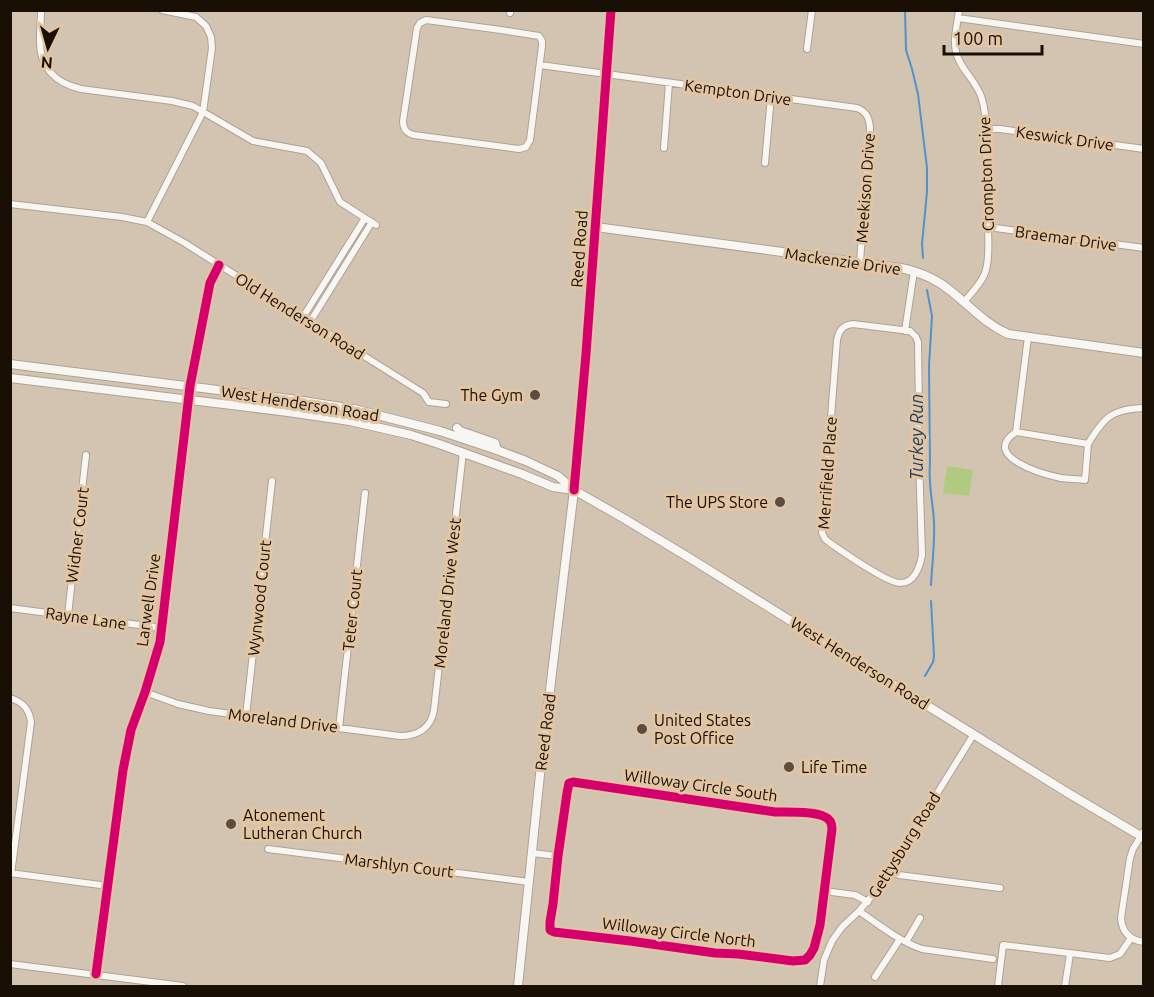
<svg xmlns="http://www.w3.org/2000/svg" width="1154" height="997" font-family="Ubuntu,sans-serif">
	<rect width="100%" height="100%" fill="#d3c4b1"/>
	<path fill="#b0ca82" d="M947,466l26,4 -4,26 -26,-3z"/>
	<g fill="none" stroke-linecap="round" stroke-linejoin="round">
		<path stroke="#5192cc" stroke-width="2" d="M905,10l1,40 6,19 6,25 9,74v24l-5,52 1,14
			M927,290l5,26 -3,50 1,98c-2,20 3,38 4,58 1,21 -2,42 -3,63
			M925,676l8,-14 1,-6 -3,-55"/>
		<g stroke="#aea293" stroke-width="8">
			<path id="street" d="M41,10c0,10 -1,19 -1,29 -1,28 15,44 41,50l91,12 21,5 60,35 54,10 14,12 19,39 36,23
				M959,10c-2,17 -8,35 0,50 6,14 18,22 23,39 8,29 3,62 4,92 0,21 6,62 -1,82 -4,11 -14,20 -21,29
				M510,13v-3
				M958,18l186,26
				M426,20l75,10 38,6 3,5v5l-12,94 -4,7 -7,2 -105,-14c-8,-2 -11,-6 -11,-14l14,-93 3,-5z
				M807,49l5,-39
				M540,65l317,43c10,4 12,10 13,20l-10,134
				M986,129h14l144,20
				M664,148l5,-65
				M765,163l6,-67
				M10,204l112,13 25,5 36,20 240,151 6,9 17,2
				M147,222l56,-110 9,-64 -1,-11 -5,-11 -10,-9 -34,-7
				M988,227l156,21
				M303,317l62,-99
				M310,322l62,-100
				M853,324l57,7 6,6 2,5 1,68 -1,16 4,129c-2,12 -8,28 -21,28 -13,1 -58,-31 -71,-40l-5,-4 -3,-6 15,-193c2,-10 6,-15 16,-16z
				M905,331l9,-60
				M1028,337l-12,95 72,12c16,-27 24,-35 56,-36
				M1016,432c-36,24 26,42 45,46 7,1 16,1 24,2l3,-36
				M10,608l152,20
				M68,615l18,-160
				M145,692l33,12 31,7 191,25c18,0 31,-8 34,-26l29,-258
				M10,698c13,4 19,11 21,24l-20,152
				M246,716l26,-235
				M339,728l26,-235
				M573,782l202,30c12,0 40,-1 50,5 5,2 7,6 7,12l-12,96 -6,23 -4,7 -5,5 -12,1 -55,-7 -23,-1 -85,-12 -76,-9 -4,-2v-8l3,-18 5,-48 9,-63 2,-10z
				M1144,831l-11,18 -3,9 -9,60c1,14 8,22 23,24
				M268,849l261,33
				M532,853l26,3
				M889,872l10,3 101,13
				M10,873l98,13
				M824,891l31,4 13,7
				M859,911c20,14 40,30 63,38l71,10
				M906,942l14,-24
				M10,964l173,22
				M96,974l27,-204 8,-40 14,-38 15,-50 30,-256 20,-103 9,-18
				M875,977l25,-38
				M820,986l4,-26 8,-19 10,-14 17,-16 18,-21 97,-156
				M998,986l5,-41 107,13 10,-4 11,-16
				M1065,986l5,-32"/>
		</g>
		<g stroke="#aea293" stroke-width="10">
			<path id="secondary" d="M596,227l305,41c19,4 36,11 51,24 19,15 32,31 56,42l136,19
				M10,364l280,35 64,10 86,22 57,19 29,11 32,15 16,14 49,28 65,39 380,236 76,45
				M10,378l278,34 62,9 61,14 28,9 83,30 31,13 21,3
				M457,428l3,3 35,12 2,7
				M518,986l23,-221 33,-275 12,-136 25,-344"/>
		</g>
		<use href="#street" stroke="#f8f6f3" stroke-width="6"/>
		<use href="#secondary" stroke="#f8f6f3" stroke-width="8"/>
		<g stroke="#e2c5a2" stroke-width="13">
			<path id="cycleway" d="M574,490l12,-136 25,-344
				M573,782l202,30c12,0 40,-1 50,5 5,2 7,6 7,12l-12,96 -6,23 -4,7 -5,5 -12,1 -55,-7 -23,-1 -85,-12 -76,-9 -4,-2v-8l3,-18 5,-48 9,-63 2,-10z
				M96,974l27,-204 8,-40 14,-38 15,-50 30,-256 20,-103 9,-18"/>
		</g>
		<use href="#cycleway" stroke="#d6006c" stroke-width="9"/>
	</g>
	<g fill="#5a4e41" stroke="#e2c5a2" stroke-width="2">
		<circle cx="535" cy="395" r="6"/>
		<circle cx="780" cy="502" r="6"/>
		<circle cx="642" cy="729" r="6"/>
		<circle cx="789" cy="767" r="6"/>
		<circle cx="231" cy="824" r="6"/>
	</g>
	<g text-anchor="middle" stroke-width="6" stroke-linejoin="round" paint-order="stroke">
		<g font-size="16" fill="#190f04" stroke="#e2c5a2">
			<text transform="translate(738 92) rotate(8)" y="6">Kempton Drive</text>
			<text transform="translate(1065 138) rotate(8)" y="6">Keswick Drive</text>
			<text transform="translate(986 174) rotate(-92)" y="6">Crompton Drive</text>
			<text transform="translate(865 188) rotate(-86)" y="6">Meekison Drive</text>
			<text transform="translate(1066 238) rotate(8)" y="6">Braemar Drive</text>
			<text transform="translate(579 249) rotate(-86)" y="6">Reed Road</text>
			<text transform="translate(843 261) rotate(8)" y="6">Mackenzie Drive</text>
			<text transform="translate(300 316) rotate(32)" y="6">Old Henderson Road</text>
			<text transform="translate(300 403) rotate(9)" y="6">West Henderson Road</text>
			<text transform="translate(827 473) rotate(-86)" y="6">Merrifield Place</text>
			<text transform="translate(77 535) rotate(-83)" y="6">Widner Court</text>
			<text transform="translate(447 593) rotate(-84)" y="6">Moreland Drive West</text>
			<text transform="translate(259 598) rotate(-84)" y="6">Wynwood Court</text>
			<text transform="translate(148 600) rotate(-82)" y="6">Larwell Drive</text>
			<text transform="translate(352 610) rotate(-84)" y="6">Teter Court</text>
			<text transform="translate(86 618) rotate(8)" y="6">Rayne Lane</text>
			<text transform="translate(860 663) rotate(32)" y="6">West Henderson Road</text>
			<text transform="translate(283 720) rotate(7)" y="6">Moreland Drive</text>
			<text transform="translate(545 732) rotate(-83)" y="6">Reed Road</text>
			<text transform="translate(701 785) rotate(8)" y="6">Willoway Circle South</text>
			<text transform="translate(904 845) rotate(-58)" y="6">Gettysburg Road</text>
			<text transform="translate(399 865) rotate(7)" y="6">Marshlyn Court</text>
			<text transform="translate(679 932) rotate(7)" y="6">Willoway Circle North</text>
		</g>
		<g font-size="16" fill="#190f04" stroke="#e2c5a2" text-anchor="start">
			<text x="523" y="401" text-anchor="end">The Gym</text>
			<text x="768" y="508" text-anchor="end">The UPS Store</text>
			<text x="654" y="726">United States<tspan x="654" dy="18">Post Office</tspan></text>
			<text x="801" y="773">Life Time</text>
			<text x="243" y="821">Atonement<tspan x="243" dy="18">Lutheran Church</tspan></text>
		</g>
		<g font-size="18" font-style="italic" fill="#1e4268" stroke="#e2c5a2">
			<text transform="translate(917 437) rotate(-90)" y="6">Turkey Run</text>
		</g>
	</g>
	<rect width="1154" height="997" fill="none" stroke="#190f04" stroke-width="24"/>
	<g transform="translate(48 48) rotate(185)" stroke="#e2c5a2" stroke-width="4.5" paint-order="stroke">
	<path d="M0-4.5L10 22L0 15L-10 22Z" fill="#190f04"/>
	<text y="-9" font-size="16" font-weight="bold" text-anchor="middle" fill="#190f04">N</text>
	</g>
	<path d="M944 45v9h98v-9" fill="none" stroke="#190f04" stroke-width="3"/>
	<text x="953" y="45" font-size="18" fill="#190f04" stroke="#e2c5a2" stroke-width="4.5" paint-order="stroke">100 m</text>
</svg>
